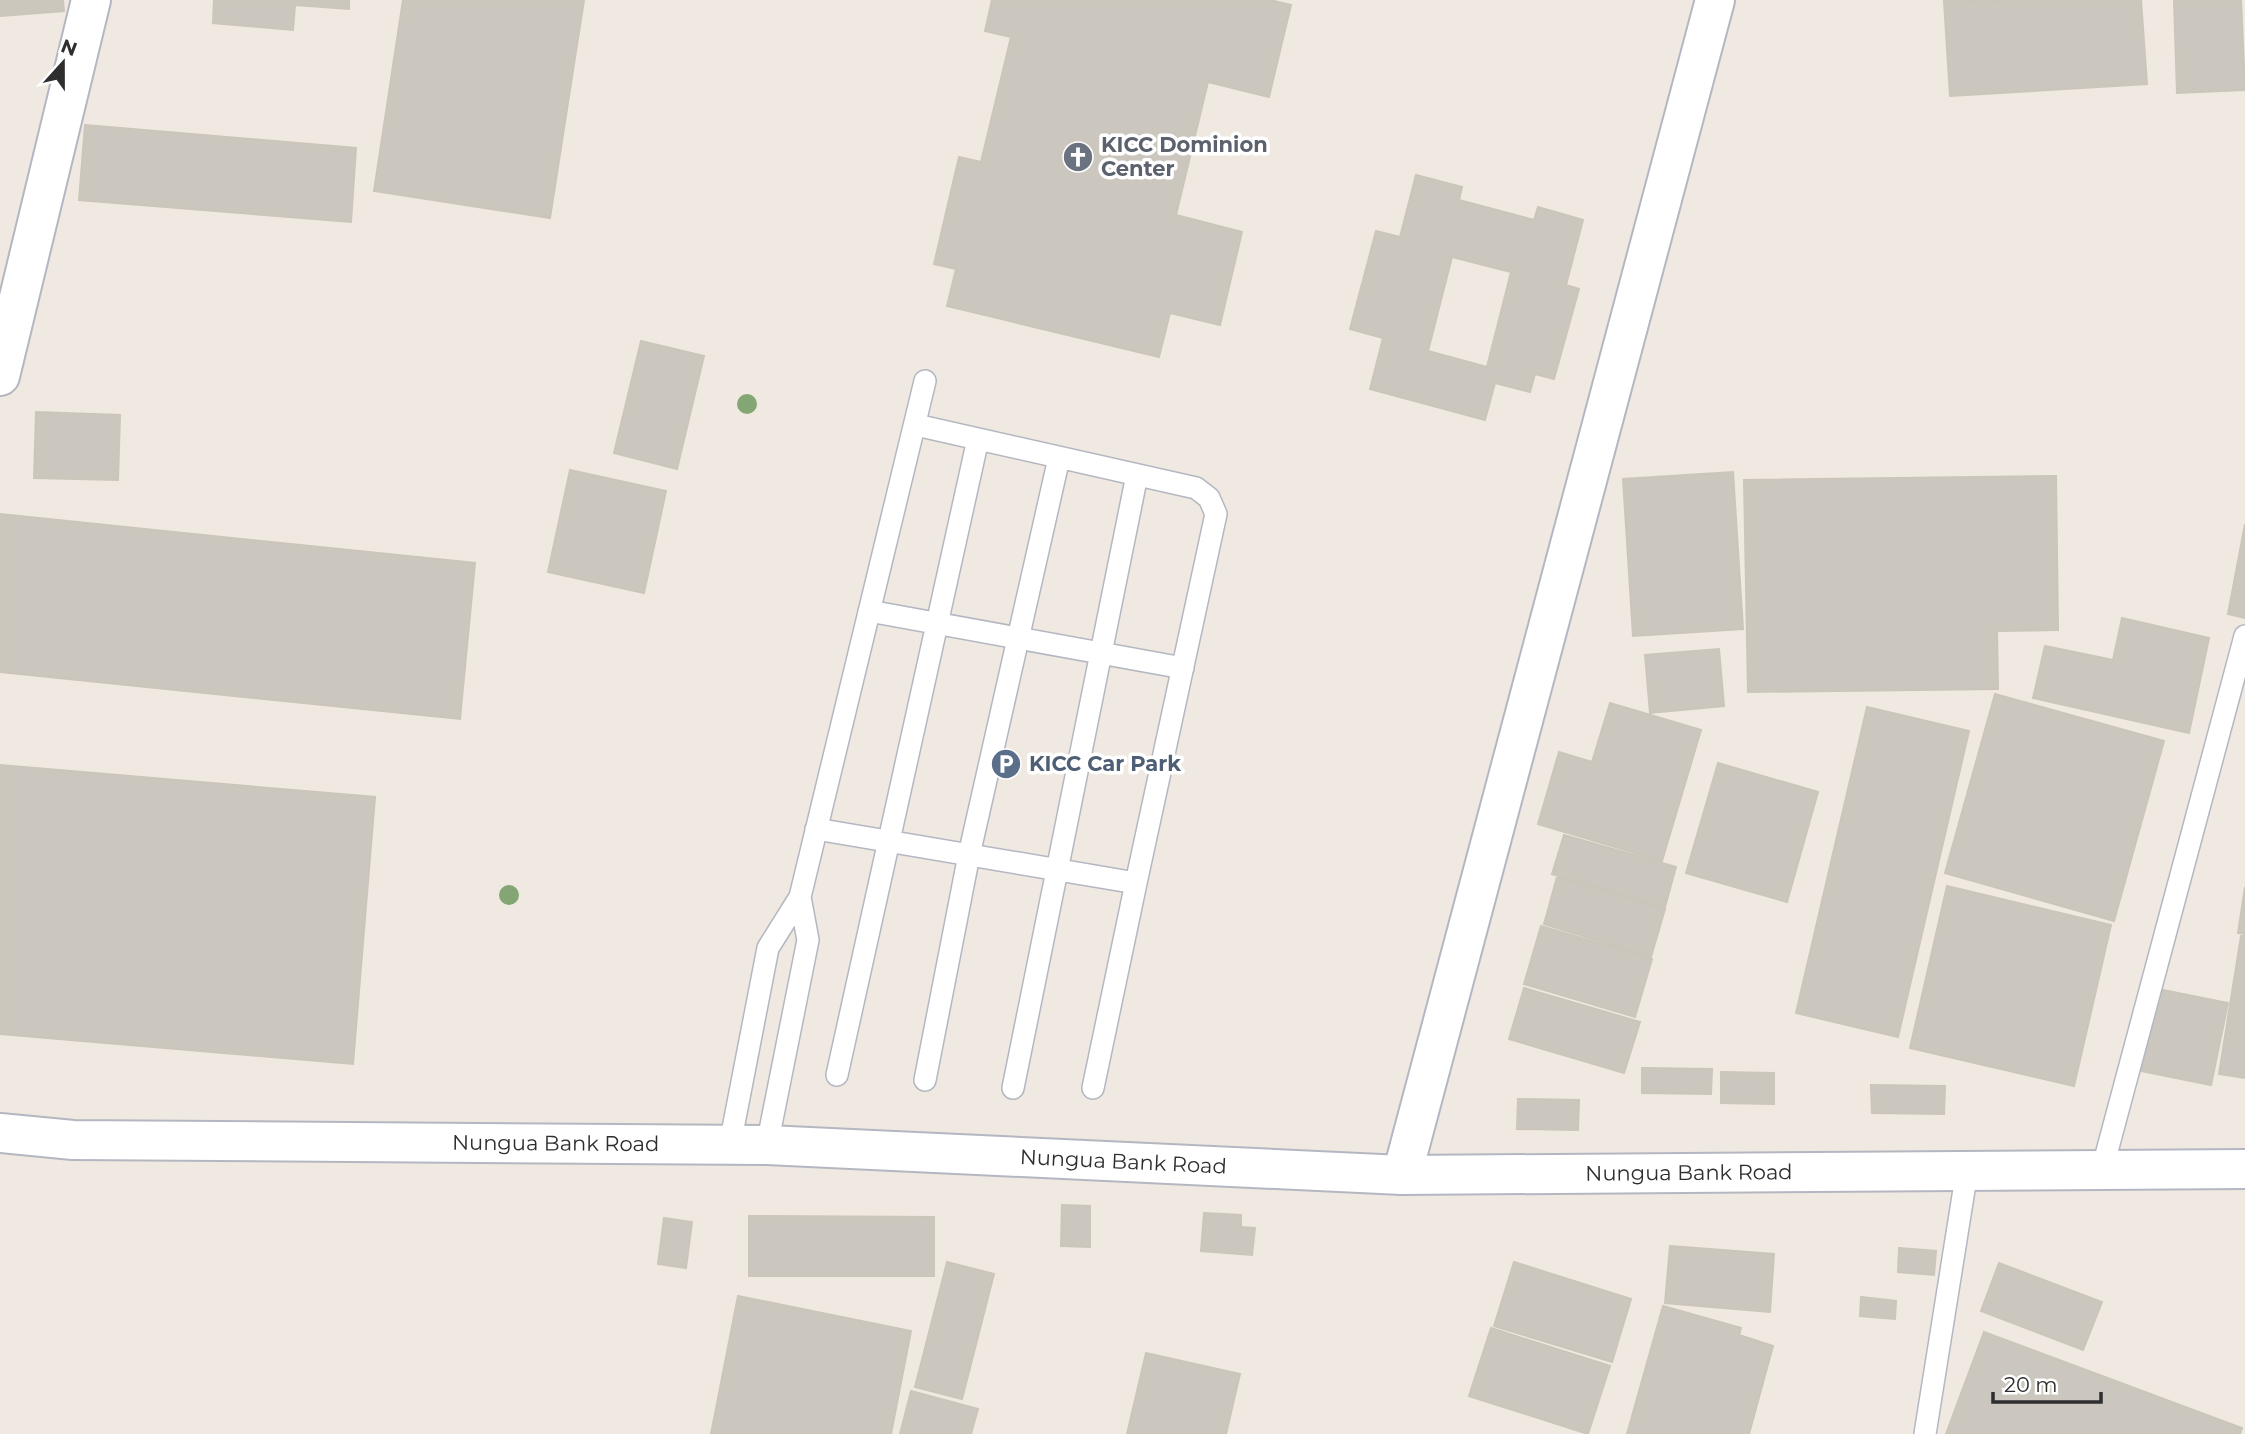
<svg xmlns="http://www.w3.org/2000/svg" width="2245" height="1434" font-family="Montserrat,sans-serif">
	<rect width="100%" height="100%" fill="#efe9e1"/>
	<path fill="#cbc7bf" stroke="#cbc5ba" stroke-width="2" fill-rule="evenodd" d="M0,0h63l1,11 -64,5z
		M214,0h135v9l-54,-4 -2,25 -80,-7z
		M403,0h181l-34,218 -176,-27z
		M992,0h278l21,5 -22,92 -61,-15 -32,133 66,17 -22,93 -50,-12 -11,44 -212,-51 9,-37 -22,-5 25,-107 22,5 30,-125 -26,-6z
		M2141,0l6,84 -197,12 -6,-95z
		M2174,0h67l4,90 -68,3z
		M85,125l271,23 -5,74 -272,-22z
		M1416,175l46,12 -3,13 75,20 4,-13 45,13 -17,65 13,4 -25,90 -19,-5 -5,18 -35,-9 -10,37 -115,-31 13,-51 -33,-9 26,-98 24,6zM1452,257l59,15 -24,95 -59,-16z
		M641,341l63,15 -27,113 -63,-16z
		M36,412l84,3 -2,65 -84,-2z
		M570,470l96,21 -22,102 -96,-21z
		M1733,472l10,157 -110,7 -10,-157z
		M2056,476l2,154 -61,1 1,58 -250,3 -4,-212z
		M0,514l475,49 -15,156 -460,-47z
		M2245,524v94l-17,-4z
		M2122,618l87,20 -20,95 -156,-35 12,-52 68,14z
		M1719,649l5,57 -74,7 -5,-58z
		M1995,694l169,47 -50,180 -169,-48z
		M1610,703l91,27 -39,131 -124,-37 21,-72 33,10z
		M1867,707l102,24 -71,306 -102,-24z
		M1718,763l100,29 -31,110 -101,-29z
		M0,765l375,32 -22,267 -353,-30z
		M1564,835l112,32 -11,40 -113,-33z
		M1557,877l108,32 -14,48 -107,-33z
		M1947,886l164,39 -37,161 -164,-38z
		M2245,887v47l-7,-1z
		M1541,926l111,33 -17,58 -111,-33z
		M2241,936h4v142l-26,-4z
		M1524,988l116,34 -16,51 -115,-34z
		M2158,989l70,14 -17,82 -70,-14z
		M1642,1068l70,1 -1,25 -69,-1z
		M1721,1072l53,1v31l-53,-1z
		M1871,1085l74,1 -1,28 -72,-1z
		M1518,1099l61,1 -1,30 -61,-1z
		M1062,1205l28,1v41l-29,-1z
		M1204,1213l37,2v12l14,1 -3,27 -51,-4z
		M749,1216l185,1v59h-185z
		M664,1218l28,4 -6,46 -28,-4z
		M1670,1246l104,8 -4,58 -105,-9z
		M1899,1248l37,3 -2,24 -36,-3z
		M947,1262l47,12 -32,125 -47,-12z
		M1514,1262l117,37 -19,63 -118,-36z
		M1999,1263l103,39 -19,48 -102,-39z
		M738,1296l173,35 -20,103h-180z
		M1861,1297l35,4 -1,18 -35,-3z
		M1663,1306l78,22 -2,7 34,11 -24,88h-122z
		M1491,1328l119,38 -22,68 -119,-38z
		M1984,1332l258,96 -2,6h-294z
		M1146,1353l94,21 -14,60h-99z
		M911,1391l67,18 -7,25h-71z"/>
	<g fill="none" stroke-linecap="round" stroke-linejoin="round">
		<g stroke="#b4b7c1" stroke-width="24">
			<path id="lane" d="M916,425l280,63 13,10 7,16 -80,369
				M869,611l314,57
				M816,829l320,54 -43,205
				M837,1075l141,-636
				M925,1080l44,-225 90,-397
				M1013,1088l124,-613
				M730,1144l38,-196 32,-51 125,-516
				M767,1145l41,-205 -8,-43
				M2102,1170l143,-534
				M1925,1434l42,-263"/>
		</g>
		<g stroke="#b4b7c1" stroke-width="42">
			<g id="street">
				<path d="M0,376l91,-376"/>
				<path id="s1" d="M0,1133l73,7 694,5 635,30 843,-6"/>
				<path d="M1402,1175l313,-1175"/>
			</g>
		</g>
		<use href="#lane" stroke="#fff" stroke-width="21"/>
		<use href="#street" stroke="#fff" stroke-width="38"/>
	</g>
	<g fill="#84a574">
		<circle cx="747" cy="404" r="10"/>
		<circle cx="509" cy="895" r="10"/>
	</g>
	<defs>
		<g id="church-disc" transform="scale(1.575)"><circle r="9.5" fill="#6b7280" stroke="#fff"/><path d="M-1.2-6h2.4v3.5h3.3v2.4h-3.3V6h-2.4V-.1h-3.3v-2.4h3.3Z" fill="#fff"/></g>
		<g id="parking-disc" transform="scale(1.575)"><circle r="9.5" fill="#5c6f8a" stroke="#fff"/><path d="M-3.5-5.5H1a3.5 3.5 0 0 1 0 7H-1V5.5H-3.5ZM-1-3.4V-.6H.8a1.4 1.4 0 0 0 0-2.8Z" fill="#fff"/></g>
	</defs>
	<g fill-rule="evenodd">
		<use href="#church-disc" x="1078" y="157"/>
		<use href="#parking-disc" x="1006" y="764"/>
	</g>
	<g text-anchor="middle" stroke-width="7" stroke-linejoin="round" paint-order="stroke">
		<g font-size="21" font-weight="bold" fill="#5b616d" stroke="#fff" text-anchor="start">
			<text x="1101" y="152">KICC Dominion<tspan x="1101" dy="24">Center</tspan></text>
		</g>
		<g font-size="21" font-weight="bold" fill="#4e5e75" stroke="#fff" text-anchor="start">
			<text x="1029" y="771">KICC Car Park</text>
		</g>
		<g font-size="21" fill="#2e2e2e" stroke="#fff">
			<text dy="7" stroke="none"><textPath href="#s1" startOffset="556">Nungua Bank Road</textPath></text>
			<text dy="7" stroke="none"><textPath href="#s1" startOffset="1124">Nungua Bank Road</textPath></text>
			<text dy="7" stroke="none"><textPath href="#s1" startOffset="1690">Nungua Bank Road</textPath></text>
		</g>
	</g>
	<g transform="translate(63 63) rotate(21)" stroke="#ffffff" stroke-width="5" paint-order="stroke">
	<path d="M0-5L12 26L0 18L-12 26Z" fill="#2e2e2e"/>
	<text y="-10" font-size="19" font-weight="bold" text-anchor="middle" fill="#2e2e2e">N</text>
	</g>
	<path d="M1993 1392v10h108v-10" fill="none" stroke="#2e2e2e" stroke-width="3.5"/>
	<text x="2004" y="1392" font-size="21" fill="#2e2e2e" stroke="#ffffff" stroke-width="5" paint-order="stroke">20 m</text>
</svg>
